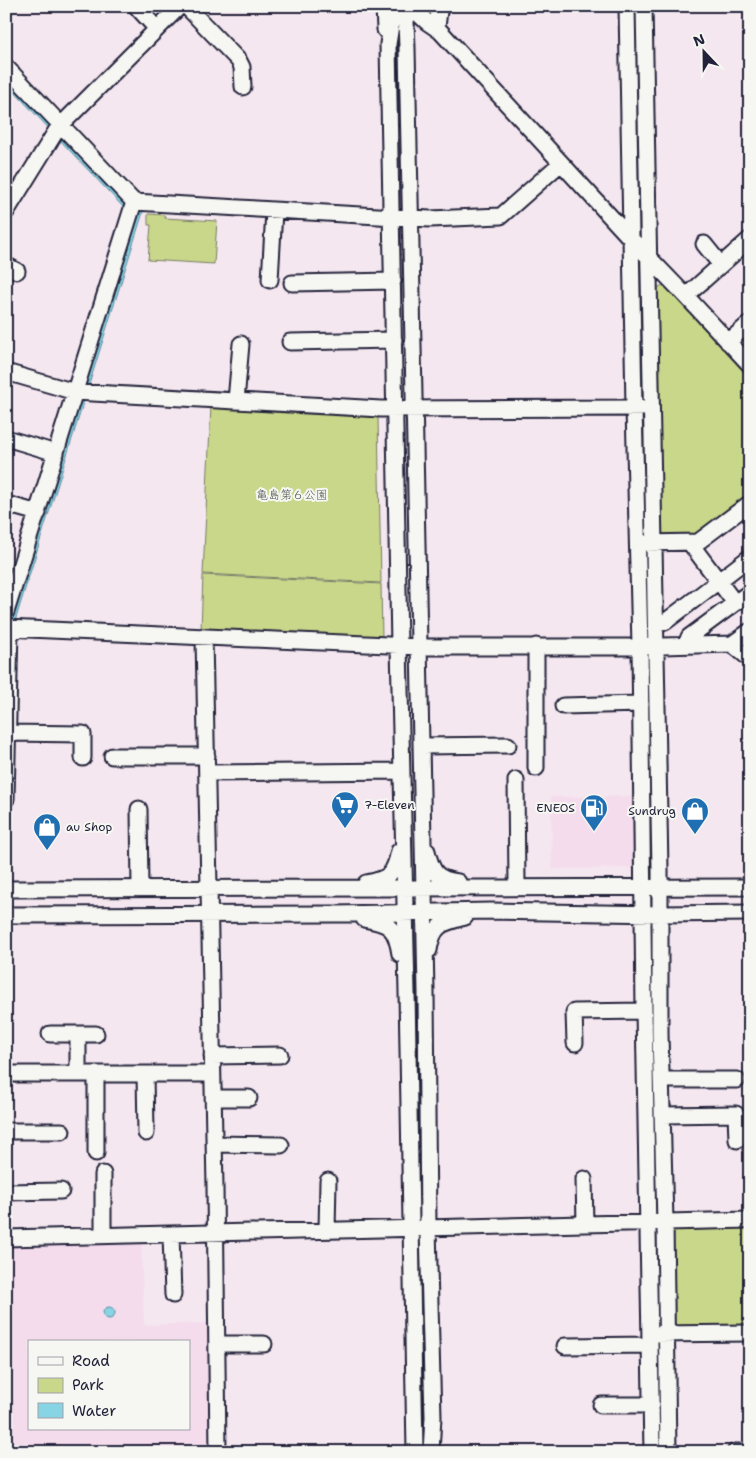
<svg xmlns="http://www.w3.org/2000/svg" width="756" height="1458" font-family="'Shantell Sans','Klee One',sans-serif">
	<rect width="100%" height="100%" fill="#f5e7ef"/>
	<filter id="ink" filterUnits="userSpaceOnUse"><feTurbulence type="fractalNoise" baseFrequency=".02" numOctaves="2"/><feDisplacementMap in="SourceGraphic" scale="10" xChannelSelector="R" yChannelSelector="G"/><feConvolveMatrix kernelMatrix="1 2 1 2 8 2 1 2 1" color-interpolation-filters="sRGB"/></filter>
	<g filter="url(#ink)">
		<path fill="#f4dced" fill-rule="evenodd" d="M636,796l1,72 -85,1 -1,-72z
			M141,1241l3,84 64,-2 4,129h-206v-207zM29,1342h160v87h-160z"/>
		<path fill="#c9d78b" stroke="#767c63" d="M148,214l16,1 1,3 52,3 -3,43 -66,-4 3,-35h-3z
			M663,285l87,93v118l-52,39h-36l-3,-4 -4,-242z
			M211,406l167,10 3,167 -178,-9z
			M203,575l178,9 1,54 -181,-8z
			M750,1227v102l-79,-3 -1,-93 5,-5z"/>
		<path fill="#86d4e4" stroke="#5e8da0" d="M632,8l7,1 2,199h-6z
			M6,75l121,129 -2,5 -119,-126z
			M139,208l5,1 -129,412 -5,-1z
			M638,290h6l10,577 -6,1z
			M654,934l10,518h-6l-9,-517z
			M103 1313a6 6 0 1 1 12 0a6 6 0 1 1-12 0Z"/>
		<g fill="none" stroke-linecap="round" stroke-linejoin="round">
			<g stroke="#22223b" stroke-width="19">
				<path id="minor" d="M136,6l21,23
					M186,6l53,55 3,6 1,20
					M384,6l1,24
					M399,6l-7,13 -4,25 11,602 8,346 8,460
					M410,6l17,16 13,9 191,208 55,57 64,69
					M411,6l-5,15 1,27 19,944 2,236 5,189 -2,35
					M627,6l7,402 6,238 4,365 8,441
					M644,6l16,863v165l5,188 3,230
					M437,27l2,-16 3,-5
					M6,67l128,135 296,17 71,-3 60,-53
					M6,212l52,-84 122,-122
					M704,244l17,21
					M6,265l11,6
					M270,280l4,-69
					M292,283l101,-2
					M686,296l64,-57
					M290,342l104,-2
					M728,342l22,-19
					M6,372l69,20 306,17 261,-1
					M236,401l5,-57
					M6,438l50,15
					M6,504l32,9
					M645,543l53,-1 52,-39
					M690,543l45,60
					M6,612l128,-410
					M656,625l9,-3 85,-65
					M6,628l427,19h195l104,-3 18,-13
					M204,638l11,549 3,265
					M732,644l18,15
					M686,645l3,-8 61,-45
					M536,646v122
					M563,706l78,-2
					M8,733l75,1v24
					M421,746l87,-1
					M112,756h95
					M208,773l194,-2
					M516,780l1,107
					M6,799l4,-170
					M139,809l1,80
					M427,851c5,21 9,28 31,31
					M366,883c23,-4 28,-8 33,-32
					M6,889l744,-2
					M6,915l329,-1 156,-3 169,3 90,-1
					M364,919c26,4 32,9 36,35
					M429,950c4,-26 14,-27 36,-33
					M50,1034h46
					M575,1043l-1,-31 70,-1
					M212,1056l68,-1
					M6,1074h206
					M78,1074v-40
					M145,1074l1,59
					M96,1075v78
					M661,1080h76
					M213,1098h36
					M662,1115l74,-1 1,26
					M6,1131h56
					M214,1144l67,1
					M584,1179l1,45
					M6,1192l55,-1
					M327,1230l1,-49
					M171,1234l2,61
					M103,1236v-62
					M6,1238l744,-18
					M656,1334l94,-1
					M217,1344h47
					M565,1346l85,-1
					M601,1405h51
					M735,1452h4"/>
			</g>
			<use href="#minor" stroke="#f6f6f2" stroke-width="15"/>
		</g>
	</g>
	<defs>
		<g id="supermarket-pin" transform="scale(1.4375)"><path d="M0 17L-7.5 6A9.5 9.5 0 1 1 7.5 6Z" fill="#1f6fb2" stroke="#f6f6f2"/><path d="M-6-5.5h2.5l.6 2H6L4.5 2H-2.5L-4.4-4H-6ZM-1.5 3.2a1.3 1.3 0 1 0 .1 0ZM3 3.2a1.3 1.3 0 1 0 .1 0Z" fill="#fff"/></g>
		<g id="fuel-pin" transform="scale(1.4375)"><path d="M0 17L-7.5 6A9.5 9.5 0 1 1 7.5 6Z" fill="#1f6fb2" stroke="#f6f6f2"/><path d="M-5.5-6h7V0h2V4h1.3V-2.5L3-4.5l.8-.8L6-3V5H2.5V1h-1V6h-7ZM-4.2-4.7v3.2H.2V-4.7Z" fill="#fff"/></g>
		<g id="shop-pin" transform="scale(1.4375)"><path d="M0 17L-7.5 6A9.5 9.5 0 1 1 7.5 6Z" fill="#1f6fb2" stroke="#f6f6f2"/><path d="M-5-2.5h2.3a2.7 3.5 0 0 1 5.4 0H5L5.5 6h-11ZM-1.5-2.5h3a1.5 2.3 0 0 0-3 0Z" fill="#fff"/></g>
	</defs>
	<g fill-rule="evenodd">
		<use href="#supermarket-pin" x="345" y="805"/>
		<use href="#fuel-pin" x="594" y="808"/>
		<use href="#shop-pin" x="695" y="811"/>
		<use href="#shop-pin" x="47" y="827"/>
	</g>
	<g text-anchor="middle" stroke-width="4" stroke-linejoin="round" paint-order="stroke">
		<g font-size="12" fill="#545853" stroke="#f6f6f2">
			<text x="292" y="499">亀島第６公園</text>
		</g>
		<g font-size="12" fill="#22223b" stroke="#f6f6f2" text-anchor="start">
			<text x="364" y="809">7-Eleven</text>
			<text x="575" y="812" text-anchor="end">ENEOS</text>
			<text x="676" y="815" text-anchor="end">Sundrug</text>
			<text x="66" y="831">au Shop</text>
		</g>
	</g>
	<rect width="756" height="1458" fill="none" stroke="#f6f6f2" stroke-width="25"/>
	<rect x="12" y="12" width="731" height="1433" fill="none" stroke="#22223b" stroke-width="2" filter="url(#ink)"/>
	<rect x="28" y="1340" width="162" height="90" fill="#f6f6f2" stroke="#a1a1a9"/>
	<rect x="38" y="1357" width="25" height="8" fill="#f6f6f2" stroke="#a1a1a9"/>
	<text x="72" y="1366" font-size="15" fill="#22223b">Road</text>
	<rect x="38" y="1378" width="25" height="15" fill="#c9d78b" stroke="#a1a1a9"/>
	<text x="72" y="1390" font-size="15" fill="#22223b">Park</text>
	<rect x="38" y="1403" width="25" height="15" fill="#86d4e4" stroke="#a1a1a9"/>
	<text x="72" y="1416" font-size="15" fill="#22223b">Water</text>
	<g transform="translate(704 52) rotate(338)" stroke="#f6f6f2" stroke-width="4" paint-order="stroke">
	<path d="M0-4L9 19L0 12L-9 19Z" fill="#22223b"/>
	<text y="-8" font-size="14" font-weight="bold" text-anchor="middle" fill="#22223b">N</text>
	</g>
</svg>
